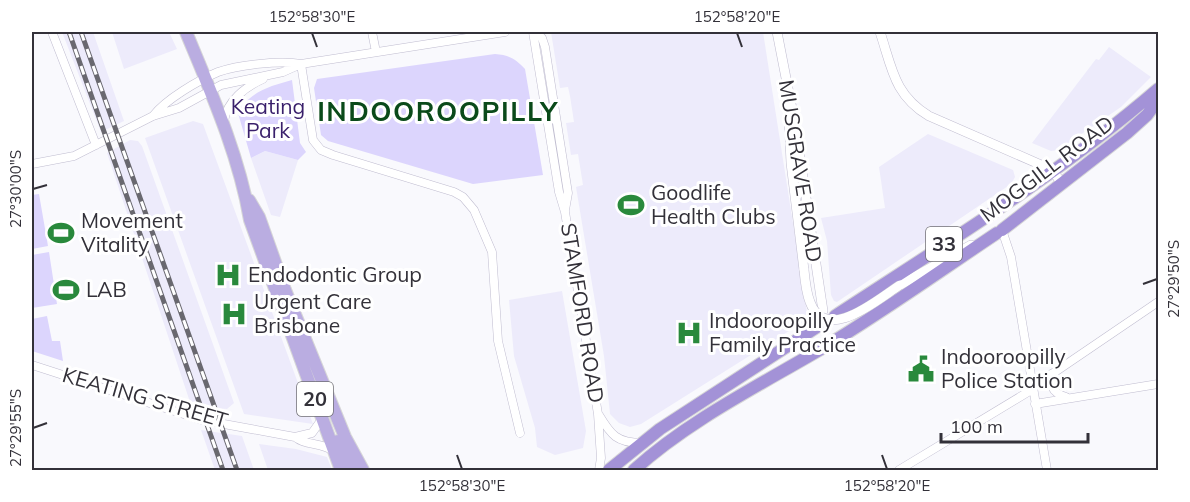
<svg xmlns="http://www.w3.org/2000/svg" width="1190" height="502" font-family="Mulish,sans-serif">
	<rect width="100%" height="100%" fill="#f9f9fd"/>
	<path fill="#edebfb" d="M62,32h31l31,89 -23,11z
		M112,32h57l8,17 -53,20z
		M551,32h212l45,287 -167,105 -11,3 -11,-4 -9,-9 -6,-58 -28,-169 7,-2 -5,-31 -7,1 -5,-32 8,-1 -4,-26 -2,-9 -8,1z
		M1109,47l42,30 -30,30 -63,43 -7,1 -19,-8 64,-84 3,1z
		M193,121l10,3 110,300 -69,-10 -99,-276z
		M928,134l85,36 2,7 -4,7 -174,118 -3,-1 -3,-6 -4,-54 -6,-23 64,-10 -6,-41z
		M130,140l8,1 4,5 92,257 -7,6 -27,-2 -10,-5 -83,-249z
		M265,151l33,9 -18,57 -9,-2 -20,-57z
		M562,291l24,140 -3,17 -28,7 -18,-8 -2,-19 -21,-72 -5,-56z
		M201,430l41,6 12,34h-39z
		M259,444l37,5 31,8 5,13h-64z"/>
	<path fill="#dcd5fd" d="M495,54c14,1 21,5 30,15l18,106 -70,9 -145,-43 -7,-6 -7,-47 3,-9z
		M292,80l8,63 6,9 -8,8 -33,-9 -14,7 -13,-45c11,-21 32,-27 54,-33z
		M39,194l9,52 -16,3v-54z
		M49,252l8,52 -25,4v-53z
		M47,316l5,25h8l3,20 -31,-10v-32z"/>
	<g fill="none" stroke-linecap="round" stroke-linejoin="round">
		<g stroke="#c0bdd0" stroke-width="9">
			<path id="minor" d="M52,32l44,113
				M372,32l4,20
				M533,32l26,160 6,20 33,202 3,44 -2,12
				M536,32l6,6 3,9 23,146 -3,17
				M301,64l12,76 8,10 12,5 121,37 9,5 11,13 18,42 6,89 22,92
				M153,116c13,-17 46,-36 65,-44 20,-7 63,-12 83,-8
				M224,121c3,-20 21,-34 39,-42
				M32,164l42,-8 79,-40 26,-8 42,-23 62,-13 18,-8 204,-32
				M1002,230l9,27 36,213
				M32,365l170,55 93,17c10,9 27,5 38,14
				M1055,372c-5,15 -4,20 11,25
				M1032,384l23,-12 103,-70
				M1035,404l123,-20
				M599,415c12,20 18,28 43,28
				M295,437l17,-4 10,-14
				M899,470l134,-81"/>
		</g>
		<g stroke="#c0bdd0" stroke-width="10">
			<path id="tertiary" d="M777,32l18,92 28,187
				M880,32c12,36 14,63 49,84l110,48 14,7 9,13
				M789,118l2,45 13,107
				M900,285l71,-40"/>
		</g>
		<g stroke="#d6d6d7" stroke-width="14">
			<path id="primary" d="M186,32c25,60 53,123 64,188l91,250
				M249,200l10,17 26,73 60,147 18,33
				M338,441l13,29"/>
		</g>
		<g stroke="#d6d6d7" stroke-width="14">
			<path id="trunk" d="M1002,230l125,-97 20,-18 11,-15
				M835,316c110,-72 223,-141 323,-227
				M609,470l51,-41 163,-106
				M634,470c55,-50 128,-86 192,-124 58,-35 114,-75 171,-113"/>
		</g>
		<use href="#minor" stroke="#fff" stroke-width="8"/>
		<use href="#tertiary" stroke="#fff" stroke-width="9"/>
		<use href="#primary" stroke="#baade1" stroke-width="12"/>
		<use href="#trunk" stroke="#a392d7" stroke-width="12"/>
		<g stroke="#69686f" stroke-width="5">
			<path id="rail" d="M69,32l154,438
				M81,32l156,438"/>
		</g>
		<use href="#rail" stroke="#fff" stroke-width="3" stroke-dasharray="9" stroke-linecap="butt"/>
		<g stroke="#c0bdd0" stroke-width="10" stroke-linecap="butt">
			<path id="tertiary-bridge" d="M804,270c1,11 2,22 6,32 16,43 68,-3 90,-17"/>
		</g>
		<use href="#tertiary-bridge" stroke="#fff" stroke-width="9"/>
	</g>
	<path fill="none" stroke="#333139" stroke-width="2" d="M312,33l5,14M737,33l5,14M33,189l14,-4M1143,284l14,-5M33,428l14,-5M457,455l5,14M882,455l5,14"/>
	<defs>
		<g id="stadium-bare" transform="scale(2.07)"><path d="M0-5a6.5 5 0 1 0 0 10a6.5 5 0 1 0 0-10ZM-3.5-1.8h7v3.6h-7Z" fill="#29893c" stroke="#fff" stroke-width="2.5" paint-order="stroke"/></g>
		<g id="hospital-bare" transform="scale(2.07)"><path d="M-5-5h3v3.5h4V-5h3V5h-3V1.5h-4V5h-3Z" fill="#29893c" stroke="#fff" stroke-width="2.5" paint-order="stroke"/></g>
		<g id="civic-bare" transform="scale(2.07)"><path d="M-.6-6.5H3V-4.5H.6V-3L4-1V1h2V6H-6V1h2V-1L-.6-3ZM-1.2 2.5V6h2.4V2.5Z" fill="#29893c" stroke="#fff" stroke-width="2.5" paint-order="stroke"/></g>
	</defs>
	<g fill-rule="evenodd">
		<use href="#stadium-bare" x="631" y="205"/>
		<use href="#stadium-bare" x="61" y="233"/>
		<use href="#hospital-bare" x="228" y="275"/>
		<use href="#stadium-bare" x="66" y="290"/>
		<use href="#hospital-bare" x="234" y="314"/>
		<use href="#hospital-bare" x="689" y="333"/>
		<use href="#civic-bare" x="921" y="369"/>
	</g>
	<g text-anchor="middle" stroke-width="6" stroke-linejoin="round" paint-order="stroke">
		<g fill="#fff" stroke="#706f74" stroke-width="1.5">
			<rect x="926" y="227" width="36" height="34" rx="4.5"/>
			<rect x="297" y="382" width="36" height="34" rx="4.5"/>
		</g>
		<g font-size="20" font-weight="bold" fill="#333139">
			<text x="944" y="251">33</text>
			<text x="315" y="406">20</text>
		</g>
		<g font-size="21" fill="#391f6b" stroke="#fff">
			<text x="268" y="114">Keating<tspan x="268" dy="24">Park</tspan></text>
		</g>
		<g font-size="21" fill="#333139" stroke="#fff">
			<text transform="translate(1047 169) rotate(-37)" y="7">MOGGILL ROAD</text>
			<text transform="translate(800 171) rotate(81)" y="7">MUSGRAVE ROAD</text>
			<text transform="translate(582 313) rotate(81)" y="7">STAMFORD ROAD</text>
			<text transform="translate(145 398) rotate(16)" y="7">KEATING STREET</text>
		</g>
		<g font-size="21" fill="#333139" stroke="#fff" text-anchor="start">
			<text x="651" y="200">Goodlife<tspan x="651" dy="24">Health Clubs</tspan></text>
			<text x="81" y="228">Movement<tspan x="81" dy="24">Vitality</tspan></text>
			<text x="248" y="282">Endodontic Group</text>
			<text x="86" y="297">LAB</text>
			<text x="254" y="309">Urgent Care<tspan x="254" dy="24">Brisbane</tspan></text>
			<text x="709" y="328">Indooroopilly<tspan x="709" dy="24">Family Practice</tspan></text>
			<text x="941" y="364">Indooroopilly<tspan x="941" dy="24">Police Station</tspan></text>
		</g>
		<g font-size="27" font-weight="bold" letter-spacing="1.5" fill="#0a4a1a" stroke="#fff">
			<text x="438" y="121">INDOOROOPILLY</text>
		</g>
	</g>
	<rect width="1190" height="502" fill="none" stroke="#ffffff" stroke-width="66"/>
	<path d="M941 433v9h147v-9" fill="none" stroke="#333139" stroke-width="3"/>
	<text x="950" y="433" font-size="18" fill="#333139" stroke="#ffffff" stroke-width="4.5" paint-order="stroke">100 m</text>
	<rect x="33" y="33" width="1124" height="436" fill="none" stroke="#333139" stroke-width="2"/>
	<g font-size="15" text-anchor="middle" fill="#333139">
		<text x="312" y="22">152°58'30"E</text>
		<text x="737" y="22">152°58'20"E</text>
		<text transform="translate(16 189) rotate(-90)" y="5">27°30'00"S</text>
		<text transform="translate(1174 279) rotate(-90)" y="5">27°29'50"S</text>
		<text transform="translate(16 428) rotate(-90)" y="5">27°29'55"S</text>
		<text x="462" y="491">152°58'30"E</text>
		<text x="887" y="491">152°58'20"E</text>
	</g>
</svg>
